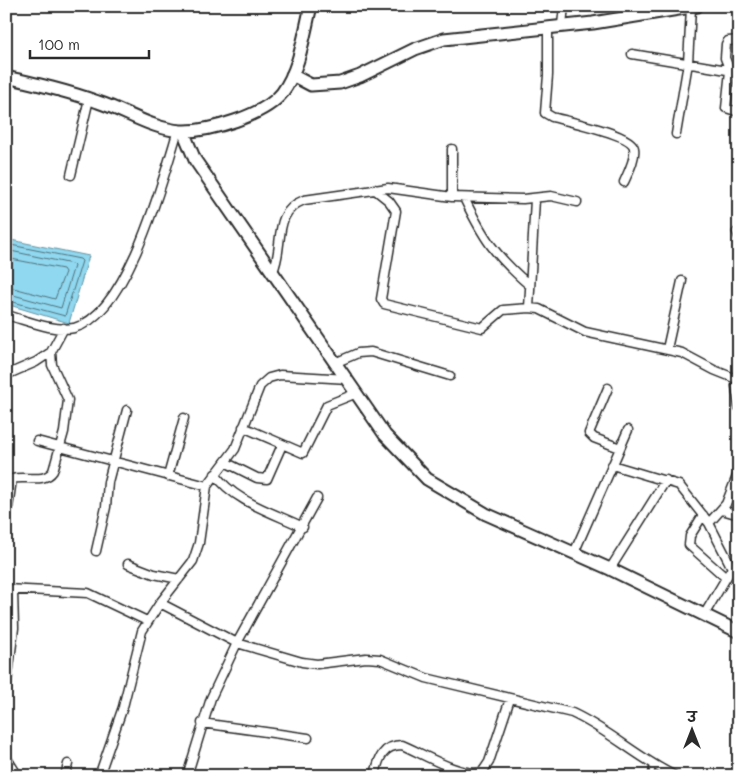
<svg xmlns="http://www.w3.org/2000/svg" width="745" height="782" font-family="Mali,'Playpen Sans Deva',sans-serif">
	<rect width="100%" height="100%" fill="#fff"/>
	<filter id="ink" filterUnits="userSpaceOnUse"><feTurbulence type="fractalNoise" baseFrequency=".02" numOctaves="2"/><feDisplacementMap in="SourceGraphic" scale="10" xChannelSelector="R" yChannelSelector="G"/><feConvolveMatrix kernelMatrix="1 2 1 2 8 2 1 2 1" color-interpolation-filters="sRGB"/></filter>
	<g filter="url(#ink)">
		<path fill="#8fd8f0" stroke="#6793a1" d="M6,239l83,17 -20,67 -63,-19z"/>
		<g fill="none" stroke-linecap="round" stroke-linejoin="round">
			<path stroke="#53707a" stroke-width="1" d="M6,244l74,15 2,2 -17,55 -59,-16
				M6,250l66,14 2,2 -13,42 -55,-15
				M6,258l57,11 2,3 -10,27 -49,-13"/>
			<g stroke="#2b2b2b" stroke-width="8">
				<path id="lane" d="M651,776l2,-11"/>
			</g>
			<g stroke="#2b2b2b" stroke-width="11">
				<path id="street" d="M562,25l2,-19
					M548,27v48l-3,38 7,4c14,4 80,17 82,31 2,10 -6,25 -10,34
					M739,40l-11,1 -2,3 -1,14 5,13 -4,37 13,4
					M632,54l107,18
					M676,134l12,-71 3,-55
					M452,149v48
					M71,175l18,-76
					M374,189l15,12 7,10 -15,88 3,5 98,24 21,-18 26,-2 10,1 46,23 97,21 32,17 25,10
					M464,198c20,41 30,56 64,86
					M737,232l2,5
					M273,271c12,-26 -2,-58 31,-71l84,-12 64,9 71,2 28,-3 26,6
					M529,308l6,-109
					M6,315c20,5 47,17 68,13 54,-14 89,-149 104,-198
					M667,349l15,-68
					M337,362l21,-9 13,-1 79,24
					M6,375l30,-13 15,-10
					M739,375l-3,11 3,21
					M608,388l-19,45 5,5 26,10
					M243,427l60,26 24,-48 30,-12
					M37,441l170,45
					M225,462l32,16 10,1 15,-34
					M612,465l67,20 30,38 23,45 -28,47
					M215,474c18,27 59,39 88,53
					M168,476l16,-58
					M722,510l17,5
					M703,515l-13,21 -1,9 37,33
					M6,523l6,-44c13,-4 32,5 41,-8l11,-39 4,-32 -16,-35 -1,-13 13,-24
					M709,523l17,-19 13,-33
					M96,551l10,-44 2,-25 19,-72
					M574,553l54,-123
					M128,564l26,10 25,5
					M610,569l56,-89
					M6,589l82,4 59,28
					M160,603l77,40 65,19 15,2 49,-6 14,1 46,19 146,35c37,17 66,45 103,63
					M6,691l8,-63 -1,-38
					M202,723l106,15
					M6,757l12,19
					M65,776l3,-12
					M99,776l24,-69 19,-76 18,-28 33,-42 6,-18 8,-57 28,-37 25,-63 9,-8 11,-3 68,4
					M187,776l24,-78 26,-55 80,-145
					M375,776c3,-17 8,-31 27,-31 18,7 63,35 81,26l6,-9 21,-63"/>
			</g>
			<g stroke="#2b2b2b" stroke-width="15">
				<path id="secondary" d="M292,75l19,10 29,-2 20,-7 55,-27 29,-10 149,-16 104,-17
					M6,77c31,7 62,14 92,25 28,9 54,27 83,29 28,1 84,-16 101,-38 18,-24 22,-59 29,-87
					M183,131l12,29 190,275 42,44 59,35 124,55 129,63"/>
			</g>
			<use href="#lane" stroke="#fff" stroke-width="4"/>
			<use href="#street" stroke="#fff" stroke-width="8"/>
			<use href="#secondary" stroke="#fff" stroke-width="11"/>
		</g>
	</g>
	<rect width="745" height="782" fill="none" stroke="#fff" stroke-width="25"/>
	<rect x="12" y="12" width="720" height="757" fill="none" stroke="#2b2b2b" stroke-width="2" filter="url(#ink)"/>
	<g transform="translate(692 730)" stroke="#ffffff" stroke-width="4" paint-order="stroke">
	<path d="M0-4L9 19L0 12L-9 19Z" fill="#2b2b2b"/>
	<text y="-8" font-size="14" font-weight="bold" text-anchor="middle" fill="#2b2b2b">उ</text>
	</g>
	<path d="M30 50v8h119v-8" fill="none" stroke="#2b2b2b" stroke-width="2.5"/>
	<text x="38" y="50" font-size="15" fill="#2b2b2b" stroke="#ffffff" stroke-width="4" paint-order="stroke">100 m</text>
</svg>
